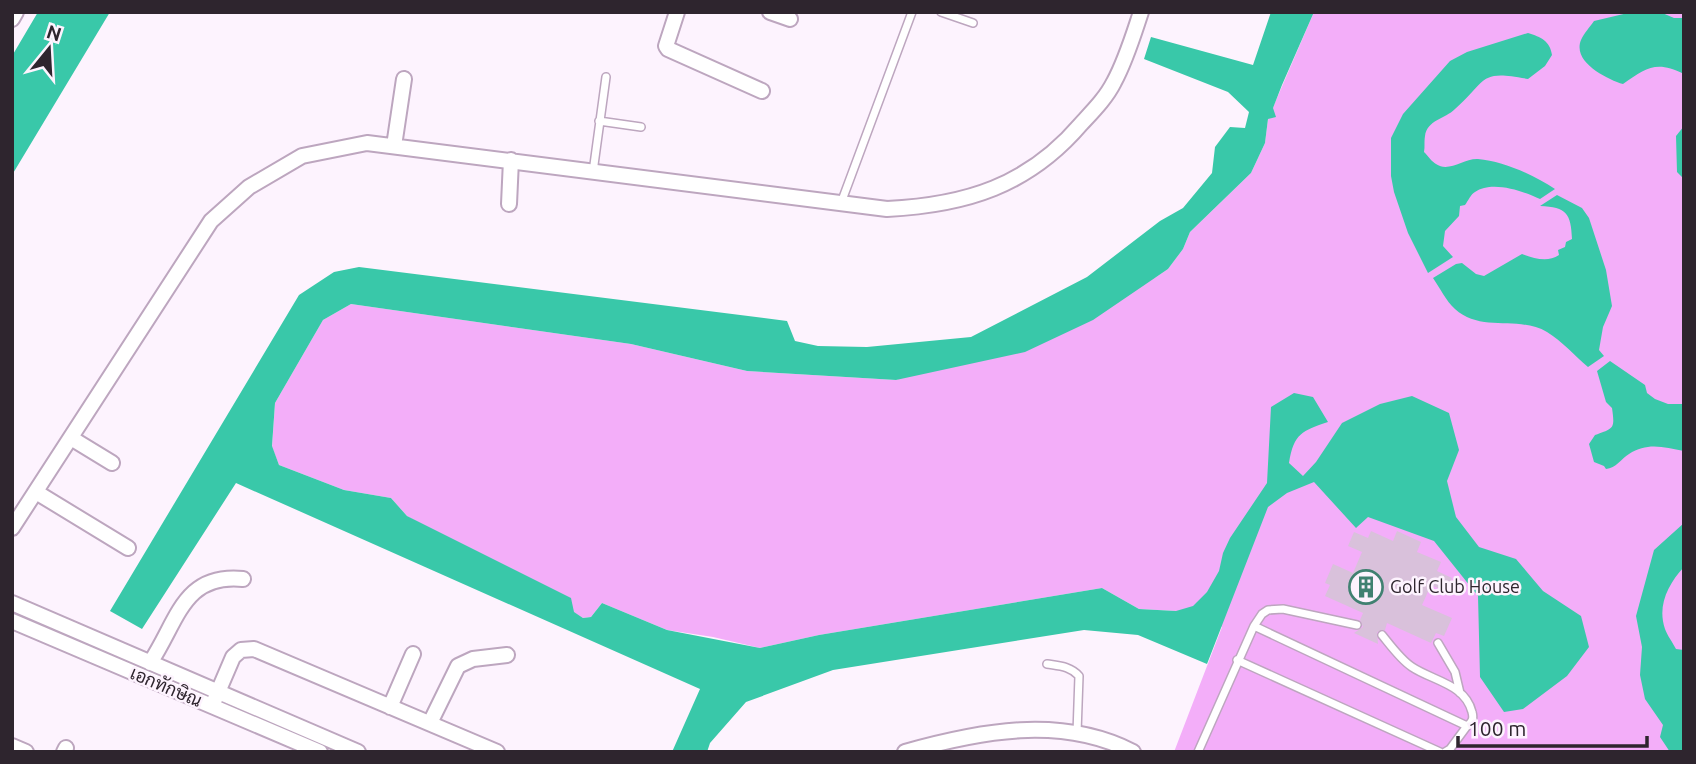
<svg xmlns="http://www.w3.org/2000/svg" width="1696" height="764" font-family="Ubuntu,Sarabun,sans-serif">
	<rect width="100%" height="100%" fill="#fdf3fe"/>
	<path fill="#f3aef9" d="M1314,12h370v740h-510l48,-125 -46,-16 -37,-2 -37,-21 -283,47 -59,13 -47,-11 -46,-7 -65,-27 -11,14 -8,1 -176,-102 -16,-18 -47,-8 -65,-25 -7,-18 3,-44 48,-83 28,-16 280,40 116,27 149,9 260,-103 12,-8 15,-20 7,-17 61,-59 14,-30 3,-24z"/>
	<path fill="#39c8a9" d="M38,12h72l-98,163v-119z
		M1271,12h43l-32,73 -9,23 3,9 -8,2 -3,24 -14,30 -61,59 -7,17 -15,20 -75,51 -68,32 -129,28 -149,-9 -116,-27 -280,-40 -28,16 -48,83 -3,43 7,19 65,25 47,8 16,18 164,82 3,14 9,6 8,-1 11,-14 65,27 93,18 59,-13 283,-47 37,21 37,2 17,-5 14,-14 12,-21 4,-18 7,-15 37,-55 4,-76 23,-14 19,4 15,25c-26,9 -34,11 -39,41l14,13 13,-14 26,-39 38,-19 32,-8 37,17 10,37 -12,31 9,36 23,30 37,12 27,32 38,25 8,31 -22,29 -44,33 -19,3 -24,-35 -2,-81 -44,-55 -66,-24 -12,11 -42,-46 -27,11 -19,14 -61,157 -69,-29 -54,-5 -251,40 -87,32 -36,41 -3,9h-35l28,-63 -464,-206 -94,146 -32,-18 189,-316 35,-23 25,-5 428,54 8,20 23,5 49,1 104,-10 116,-60 73,-56 23,-13 29,-35 3,-26 15,-20 15,1 4,-16 -21,-20 -84,-33 7,-22 102,28z
		M1632,12h28l14,6h10v56c-28,-14 -38,-6 -61,10 -16,-5 -51,-22 -42,-44 3,-7 9,-13 13,-19z
		M1528,33c13,4 22,8 24,22l-7,11 -17,13c-50,-10 -40,1 -73,30 -10,10 -28,11 -30,27 -1,6 0,11 -1,16 4,4 8,10 12,12 13,9 28,-6 42,-5 25,2 56,16 77,30l-15,10c-17,-8 -48,-19 -65,-7 -4,2 -7,9 -10,13l-5,1 -1,10 -14,15 -2,15 10,11 -25,16 -20,-40 -14,-41 -3,-16v-38l12,-24 47,-53 17,-9z
		M1684,126v53l-7,-7 -1,-36z
		M1557,195l25,13 7,10 17,52 6,36 -9,21 -4,23 5,6 -16,11c-13,-11 -26,-26 -41,-35 -29,-17 -66,1 -92,-23 -9,-8 -15,-21 -22,-31l23,-14 6,-1 14,11 8,2 38,-22c12,4 25,9 37,1l-1,-5 7,-3 1,-5 6,-3c-1,-25 -5,-32 -32,-33z
		M1610,361l35,24 2,8 8,6 13,5h16v47c-20,-4 -37,-9 -55,3 -8,5 -13,14 -23,15l-2,-3 -10,-4 -5,-18 6,-9c19,-7 20,-6 17,-27l-6,-6 -9,-31z
		M1684,523v44c-16,17 -27,39 -19,62 2,6 8,14 11,20l8,1v102h-14l-10,-15 3,-12 -18,-26 -5,-24 2,-28 -6,-31 18,-66z"/>
	<path fill="#d9c1db" d="M1371,531l22,10 4,-10 24,11 -4,10 24,10 -4,9 15,7 -6,14 -15,-7 -9,20 30,13 -8,18 -8,-3 -5,10 -44,-20 -2,7 -8,2 1,12 -24,-11 9,-6 -3,-7 3,-7 -38,-17 5,-11 -5,-2 8,-19 20,9 9,-21 -14,-6 6,-14 14,6z"/>
	<g fill="none" stroke-linecap="round" stroke-linejoin="round">
		<g stroke="#bda6bf" stroke-width="10">
			<path id="lane" d="M941,12l32,11
				M599,121l42,6
				M593,172l13,-95
				M841,203l71,-191
				M1254,626l213,100c5,-4 7,-7 5,-14 -7,-28 -39,-31 -60,-45 -11,-7 -21,-21 -30,-32
				M1438,643l17,29 5,21
				M1237,660l203,92
				M1047,664c12,2 23,2 32,12l-2,57
				M1198,752l56,-126 8,-12 6,-4 15,-1 74,16
				M1445,752l5,-3 17,-23"/>
		</g>
		<g stroke="#bda6bf" stroke-width="18">
			<path id="street" d="M677,12l-11,34 2,3 94,42
				M770,12l20,7
				M12,19l4,-7
				M394,146l10,-67
				M509,204l2,-44
				M71,438l41,25
				M36,492l92,56
				M12,528l199,-307 38,-34 53,-31 65,-13 520,66c79,-4 141,-23 194,-85 12,-13 25,-26 33,-42 12,-22 19,-46 27,-70
				M12,603l346,149
				M12,621l308,131
				M150,663c28,-42 33,-90 93,-84
				M212,706l21,-49 8,-7 13,-1 243,103
				M390,707l23,-53
				M430,723l28,-57 15,-7 34,-4
				M12,746l14,6
				M64,752l2,-4
				M905,752c75,-21 156,-37 228,0"/>
		</g>
		<use href="#lane" stroke="#fff" stroke-width="7"/>
		<use href="#street" stroke="#fff" stroke-width="14"/>
	</g>
	<defs>
		<g id="building-ring" transform="scale(1.75)"><circle r="9.5" fill="#fdf3fe" stroke="#408171" stroke-width="1.5"/><path d="M-4-6H4V6H1V3H-1V6H-4ZM-2.5-4.3h1.7v1.8h-1.7ZM.8-4.3h1.7v1.8H.8ZM-2.5-1h1.7V.8h-1.7ZM.8-1h1.7V.8H.8Z" fill="#408171"/></g>
	</defs>
	<g fill-rule="evenodd">
		<use href="#building-ring" x="1366" y="587"/>
	</g>
	<g text-anchor="middle" stroke-width="5" stroke-linejoin="round" paint-order="stroke">
		<g font-size="18" fill="#2e252e" stroke="#fdf3fe" text-anchor="start">
			<text x="1390" y="593">Golf Club House</text>
		</g>
		<g font-size="18" fill="#2e252e" stroke="#fdf3fe">
			<text transform="translate(166 687) rotate(23)" y="6">เอกทักษิณ</text>
		</g>
	</g>
	<rect width="1696" height="764" fill="none" stroke="#2e252e" stroke-width="28"/>
	<g transform="translate(49 49) rotate(18)" stroke="#fdf3fe" stroke-width="5" paint-order="stroke">
	<path d="M0-5L12 26L0 18L-12 26Z" fill="#2e252e"/>
	<text y="-10" font-size="19" font-weight="bold" text-anchor="middle" fill="#2e252e">N</text>
	</g>
	<path d="M1458 736v10h189v-10" fill="none" stroke="#2e252e" stroke-width="3.5"/>
	<text x="1468" y="736" font-size="21" fill="#2e252e" stroke="#fdf3fe" stroke-width="5" paint-order="stroke">100 m</text>
</svg>
